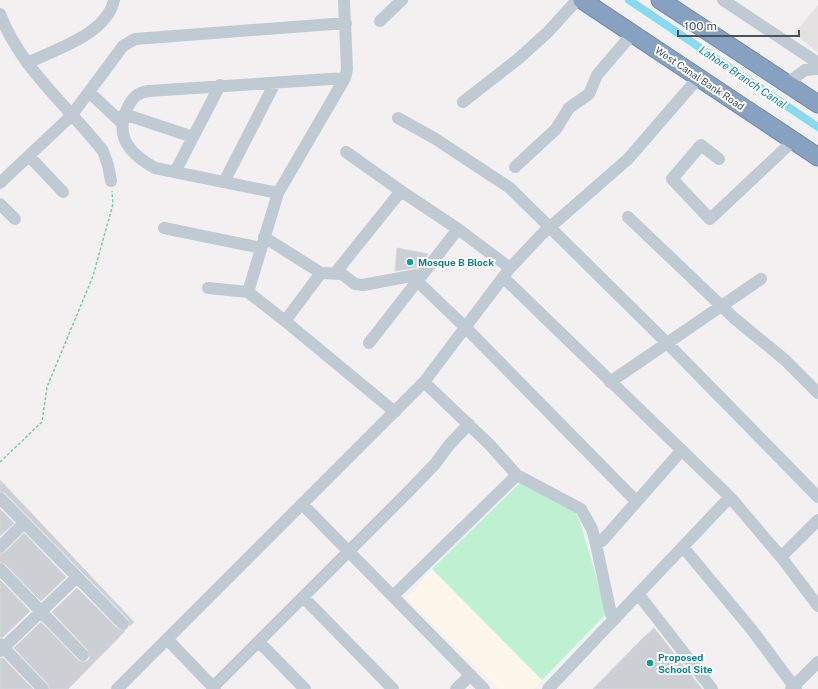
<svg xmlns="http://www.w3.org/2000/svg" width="818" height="689" font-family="'Public Sans',sans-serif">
	<rect width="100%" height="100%" fill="#f2f0f0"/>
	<path fill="#fdf7e9" d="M432,569l111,111 -9,9h-35l-93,-91z"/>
	<path fill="#e3e1e2" d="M818,5v47l-24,-18z"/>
	<path fill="#bdf1d1" d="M521,482l54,30 5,10 27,91 -65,67 -110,-111z"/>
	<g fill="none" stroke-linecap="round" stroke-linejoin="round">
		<path stroke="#89daef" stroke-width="8" d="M629,0l189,127"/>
	</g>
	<path fill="#cccfd4" stroke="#d3d6db" d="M397,248l31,6 -9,13 -24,4z
		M0,480l134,142 -4,4 -2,-7 -123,-126 -5,-2z
		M0,509l14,14 -14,13z
		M24,533l42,44 -25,24 -36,-37 -5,-2v-8l5,-2z
		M0,580l30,31 -27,26h-3z
		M77,588l41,41 7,2 -57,58h-18l-2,-5 -34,-36 27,-26 37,38 3,2 7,-1 2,-4 -2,-7 -36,-38z
		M654,628l48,61h-109l49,-50z
		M0,658h3l30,31h-33z"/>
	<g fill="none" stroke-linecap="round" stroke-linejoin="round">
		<g stroke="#718dac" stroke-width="19">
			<path id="highway" d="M582,0l236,157
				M660,0l158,104"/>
		</g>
		<path stroke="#74d0a2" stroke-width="1.5" stroke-dasharray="3 2" stroke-linecap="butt" d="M0,462l42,-40 5,-35 46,-111 20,-72 -1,-13"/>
		<path stroke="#c0cad2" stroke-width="12" d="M723,0l95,63
			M0,14c21,55 68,92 103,137l5,14 3,16
			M380,21l22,-21
			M27,63c28,-13 80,-29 87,-63
			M786,84l19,-14 13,-1
			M90,93l31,29
			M463,102l55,-43 30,-27 29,-32
			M124,114l69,23
			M398,118l36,20 76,50 157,155 151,154
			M346,152l55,39
			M29,156l34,36
			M719,159l-18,-14 -29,34 38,40 83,-78
			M515,167l41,-38 13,-21 20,-14 8,-19 36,-42
			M175,172l45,-87
			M224,182l51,-99
			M0,183l71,-67 52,-70 12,-7 211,-16
			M278,193l-123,-25c-24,-13 -41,-31 -28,-59 5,-11 9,-16 22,-18l196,-13
			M0,204l15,15
			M628,217l106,101 51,42 33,33
			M164,228l97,20
			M264,237l57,36 21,1 13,10 8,1 59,-11
			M336,272l65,-81 57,38 52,39
			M321,273l-36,48 110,91
			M503,277l227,220 51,60 37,49
			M417,281l49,47 170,173
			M208,288l40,4 37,29
			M248,292l30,-99 67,-115 2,-9 -3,-69
			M369,343l89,-114
			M424,382l65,62 28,31 64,34 11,20 4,15 15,70 5,4
			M610,382l151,-103
			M0,498l123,126
			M303,505l181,184
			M596,544l6,-3 80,-91
			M0,547l24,-24
			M683,547l69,83 44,59
			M781,557l37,-37
			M0,569l83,86
			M639,595l73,94
			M393,596l124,-121
			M303,597l90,92
			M167,639l48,50
			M259,642l46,47
			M0,644l43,45
			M0,651l77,-74
			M213,687l196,-196 26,-27 14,-19 20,-21
			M117,689l307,-307 86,-114 32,-34 86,-75 71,-82
			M456,689l15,-14
			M548,689l182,-192
			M791,689l27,-27"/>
		<use href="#highway" stroke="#86a2c0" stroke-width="17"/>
	</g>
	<g fill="#0f9aa8" stroke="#fff" stroke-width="1.5">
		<circle cx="410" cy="262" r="4"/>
		<circle cx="650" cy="663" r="4"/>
	</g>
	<g text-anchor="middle" stroke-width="4" stroke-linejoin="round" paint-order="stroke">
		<g font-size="10" fill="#47535e" stroke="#fff">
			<text transform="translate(700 78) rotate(34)" y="4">West Canal Bank Road</text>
		</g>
		<g font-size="10" font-weight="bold" fill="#0d838f" stroke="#fff" text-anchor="start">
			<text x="418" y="266">Mosque B Block</text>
			<text x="658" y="661">Proposed<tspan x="658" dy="12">School Site</tspan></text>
		</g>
		<g font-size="11" font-style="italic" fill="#0981a0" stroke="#fff">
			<text transform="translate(743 77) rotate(34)" y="4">Lahore Branch Canal</text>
		</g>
	</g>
	<path d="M678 30v6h121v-6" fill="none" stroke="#47535e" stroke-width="2"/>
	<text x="684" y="30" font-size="12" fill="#47535e" stroke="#ffffff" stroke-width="3" paint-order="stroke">100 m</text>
</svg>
